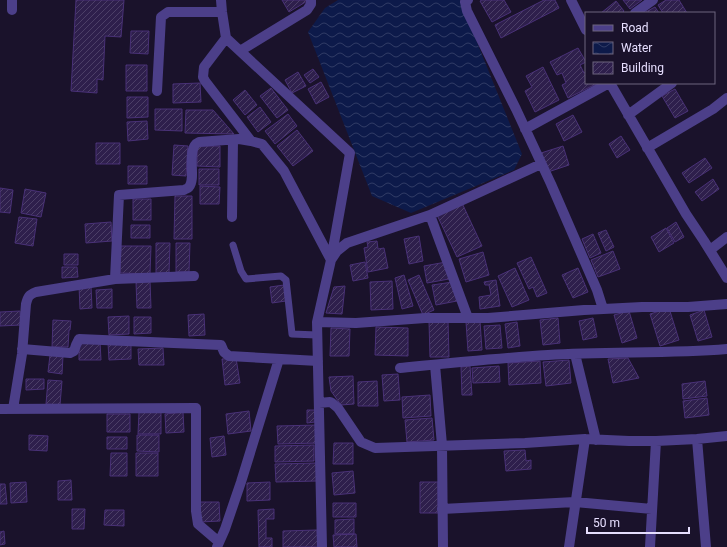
<svg xmlns="http://www.w3.org/2000/svg" width="727" height="547" font-family="Roboto,sans-serif">
	<defs>
		<pattern id="water-waves" width="16" height="10" patternUnits="userSpaceOnUse"><rect width="16" height="10" fill="#0d1a4a"/><path d="M0 5q4-4 8 0t8 0" fill="none" stroke="#303b65"/></pattern>
		<pattern id="building-hatch" width="6" height="6" patternUnits="userSpaceOnUse"><rect width="6" height="6" fill="#2e1f4c"/><path d="M-1 1l2-2M0 6l6-6M5 7l2-2" fill="none" stroke="#4c3f67"/></pattern>
	</defs>
	<rect width="100%" height="100%" fill="#1a122b"/>
	<path fill="url(#water-waves)" d="M338,0h122l62,154 -8,16 -103,43 -39,-17 -64,-164 17,-24z"/>
	<path fill="url(#building-hatch)" stroke="#493177" d="M76,0h48l-3,37 -16,-1 -2,44 -6,-1v14l-26,-2z
		M282,0h27l-20,12z
		M482,0h22l7,12 -19,10 -12,-21z
		M544,0h11l4,8 -58,30 -6,-13z
		M623,0h19l-12,9z
		M666,0h13l8,13h-24l-5,-8z
		M616,1l8,10 -2,2h-21z
		M655,7l4,6h-15z
		M131,31h18l-1,23 -18,-1z
		M578,48l8,14 -6,3 4,8 2,-1v11h9l1,1 -28,14 -6,-13 4,-2 -4,-10 -5,2 -7,-13z
		M126,65h21v26h-21z
		M543,67l16,33 -24,12 -10,-21 7,-4 -6,-11z
		M313,69l6,8 -9,6 -6,-8z
		M298,72l8,14 -14,7 -7,-13z
		M321,82l8,15 -13,7 -8,-15z
		M200,83l1,19 -28,1v-19z
		M271,88l17,22 -11,8 -17,-22z
		M675,89l13,22 -13,7 -13,-22z
		M245,90l12,15 -12,10 -12,-15z
		M127,97h21v20l-21,1z
		M260,107l11,15 -13,10 -11,-15z
		M155,109h27v22l-27,-1z
		M186,110h27l21,24 -49,-1z
		M288,114l9,12 -22,18 -10,-13z
		M573,115l9,17 -18,9 -8,-17z
		M147,121l1,18 -20,2 -1,-19z
		M297,130l16,21 -20,15 -16,-20z
		M621,136l9,14 -13,8 -8,-14z
		M96,143h24v21h-24z
		M174,145l14,1 -2,30 -14,-1z
		M197,146h23v21l-23,-1z
		M563,146l6,19 -21,7 -7,-19z
		M705,158l7,10 -23,15 -7,-10z
		M128,166h19v18h-19z
		M199,169h20v16h-20z
		M713,179l6,10 -17,12 -7,-9z
		M200,186l20,1 -1,17h-19z
		M0,188l13,2 -3,23 -10,-1z
		M25,189l21,4 -5,24 -20,-4z
		M175,196h17v43h-18z
		M133,199h18v21h-18z
		M462,203l20,43 -25,11 -20,-42z
		M19,217l18,2 -4,27 -18,-3z
		M111,222l1,19 -26,2 -1,-19z
		M676,222l8,15 -9,5 -8,-14z
		M131,225h19v13h-19z
		M666,228l8,15 -15,9 -8,-15z
		M606,230l8,17 -8,4 -8,-18z
		M593,234l8,19 -11,5 -8,-19z
		M419,236l4,25 -14,3 -5,-25z
		M377,241l1,8 6,-1 4,20 -20,4 -4,-24 4,-1 -1,-5z
		M156,243h14l-1,30h-13z
		M176,243h14l-1,29h-13z
		M121,246h30l-1,28 -30,-1z
		M613,251l7,18 -22,8 -7,-17z
		M483,252l6,23 -23,7 -7,-23z
		M64,254h14v11h-14z
		M531,257l16,36 -10,4 -4,-10 -4,2 -12,-26z
		M365,262l3,16 -15,3 -3,-16z
		M446,262l3,17 -22,4 -3,-17z
		M62,267h15l1,10 -16,1z
		M515,268l14,32 -17,7 -14,-31z
		M578,268l10,24 -15,6 -11,-23z
		M404,275l9,31 -11,3 -7,-31z
		M419,275l15,35 -11,5 -15,-35z
		M496,280l4,26 -20,3 -1,-12 12,-2 -2,-10h-4l-1,-3z
		M150,281l1,27h-14l-1,-26z
		M392,281l1,28 -22,1 -1,-28z
		M453,282l4,19 -21,4 -4,-20z
		M284,285l2,16 -14,2 -2,-16z
		M79,286h12l1,22 -12,1z
		M345,286l-3,28 -16,-1 8,-26z
		M112,289v19h-15l-1,-18z
		M669,308l10,32 -19,6 -10,-32z
		M704,310l8,27 -14,4 -8,-26z
		M20,311l1,14 -21,1v-14z
		M629,311l8,27 -15,5 -8,-28z
		M204,314l1,21 -16,1 -1,-21z
		M129,316v18l-20,1 -1,-18z
		M134,317h17v16l-17,1z
		M558,318l2,25 -17,2 -3,-25z
		M593,318l4,19 -14,3 -4,-19z
		M53,320l18,1 -1,9h-1l-1,17h-16z
		M448,321l1,36h-19l-1,-35z
		M480,321l2,29 -14,1 -2,-29z
		M517,322l3,24 -12,2 -3,-24z
		M500,325l2,23 -16,1 -2,-23z
		M376,327l32,1v28l-33,-1z
		M331,328l19,1 -1,27h-19z
		M100,342l1,18h-22v-17z
		M131,342v17l-22,1 -1,-17z
		M163,348l1,17h-25l-1,-16z
		M50,355l13,1 -1,18 -14,-2z
		M236,358l4,25 -15,2 -3,-26z
		M628,358l11,20 -26,5 -5,-24z
		M569,360l2,23 -25,3 -3,-24z
		M540,361l1,22 -32,2 -1,-22z
		M470,366l2,29h-10l-1,-28z
		M499,366l1,16 -27,1 -1,-15z
		M398,374l2,26 -16,1 -2,-26z
		M353,376l1,28 -13,1 -10,-14 -2,-14z
		M26,379h18v10l-18,1z
		M48,380l14,1 -2,24 -14,-1z
		M377,381l1,25h-20v-24z
		M705,381l2,15 -24,3 -1,-15z
		M430,395l1,21 -28,2 -1,-21z
		M707,398l2,17 -24,3 -2,-17z
		M307,410h8v12l-8,1z
		M249,411l2,20 -23,3 -2,-20z
		M139,412h22v22h-23z
		M183,412l1,20 -18,1 -1,-19z
		M107,414h23v18h-23z
		M432,418l2,22 -27,2 -2,-22z
		M318,425l1,18 -41,1 -1,-18z
		M29,435l19,1 -1,15 -18,-1z
		M137,435h22v17l-22,-1z
		M224,436l2,19 -14,2 -2,-19z
		M107,437h20v12h-20z
		M334,443h19v21h-20z
		M314,445v16l-39,1v-16z
		M525,450l1,11 5,-1v9l-25,2 -2,-20z
		M111,453h16v23h-17z
		M136,453h22v23h-22z
		M317,463v18l-41,1 -1,-18z
		M353,471l2,22 -21,2 -2,-22z
		M71,480l1,20h-14v-19z
		M26,482l1,20 -16,1 -1,-20z
		M270,482v18l-23,1v-18z
		M420,482h18v31h-18z
		M0,484h5l2,20h-7z
		M200,502h19l1,19 -20,1z
		M333,503h23v14h-23z
		M72,509h13l-1,20h-12z
		M274,509v10h-8v19h6v9h-13l-1,-37z
		M105,510h19v16l-20,-1z
		M354,519v15h-19v-14z
		M317,530l1,17h-35v-16z
		M4,531l1,13 -5,1v-13z
		M356,534l1,13h-23l-1,-12z"/>
	<g fill="none" stroke-linecap="round" stroke-linejoin="round">
		<path stroke="#4c3f89" stroke-width="7" d="M233,245l8,26 5,8 35,-3 5,4 6,54 25,1"/>
		<path stroke="#4c3f89" stroke-width="10" d="M221,0l1,12 4,26 124,115 -19,107 -14,62 5,225
			M468,0l-3,2 2,9 49,98 35,75 46,106 6,19
			M571,0l15,30
			M12,10v-10
			M635,13l18,-13
			M226,38l-22,29 -1,10 2,4 46,60
			M240,51l67,-41 4,-6v-4
			M610,83l76,131 18,27 23,37
			M157,91l4,-74 7,-5h54
			M628,115l44,-32
			M525,129l84,-46
			M647,148l66,-39 14,-11
			M430,215l38,103
			M232,217l1,-77
			M710,250l17,-13
			M115,279l4,-84 65,-5c1,-1 5,-2 5,-3 8,-9 -4,-39 10,-45l40,-3 12,2 11,3 22,27 47,89 6,-9 10,-8 83,-28 111,-51
			M317,322l39,1 69,-5h63l96,-8 58,-3h46l39,-3
			M22,349l48,4 4,-2 2,-6 3,-6 142,6 3,7 5,4 89,5
			M575,354l21,86
			M435,365l7,80 1,102
			M400,368c50,-5 99,-10 148,-13 60,-4 120,-1 179,-6
			M319,403l11,-1 2,1 6,5 23,34 14,6 150,-5 60,-4 44,2h27l41,-2 30,-3
			M0,409l196,-1v103l2,13 21,18
			M13,409l9,-55 4,-50c2,-8 3,-9 10,-12l79,-13 79,-3
			M697,439l9,108
			M442,509l133,-7 77,7
			M217,547l8,-18 16,-47 38,-123
			M569,547l16,-108
			M650,547l6,-106"/>
	</g>
	<rect x="585" y="12" width="130" height="72" fill="#1a122b" stroke="#6c647f"/>
	<rect x="593" y="25" width="20" height="6" fill="#4c3f89" stroke="#6c647f"/>
	<text x="621" y="32" font-size="12" fill="#e6defe">Road</text>
	<rect x="593" y="42" width="20" height="12" fill="url(#water-waves)" stroke="#6c647f"/>
	<text x="621" y="52" font-size="12" fill="#e6defe">Water</text>
	<rect x="593" y="62" width="20" height="12" fill="url(#building-hatch)" stroke="#6c647f"/>
	<text x="621" y="72" font-size="12" fill="#e6defe">Building</text>
	<path d="M587 527v6h102v-6" fill="none" stroke="#e6defe" stroke-width="2"/>
	<text x="593" y="527" font-size="12" fill="#e6defe" stroke="#1a122b" stroke-width="3" paint-order="stroke">50 m</text>
</svg>
